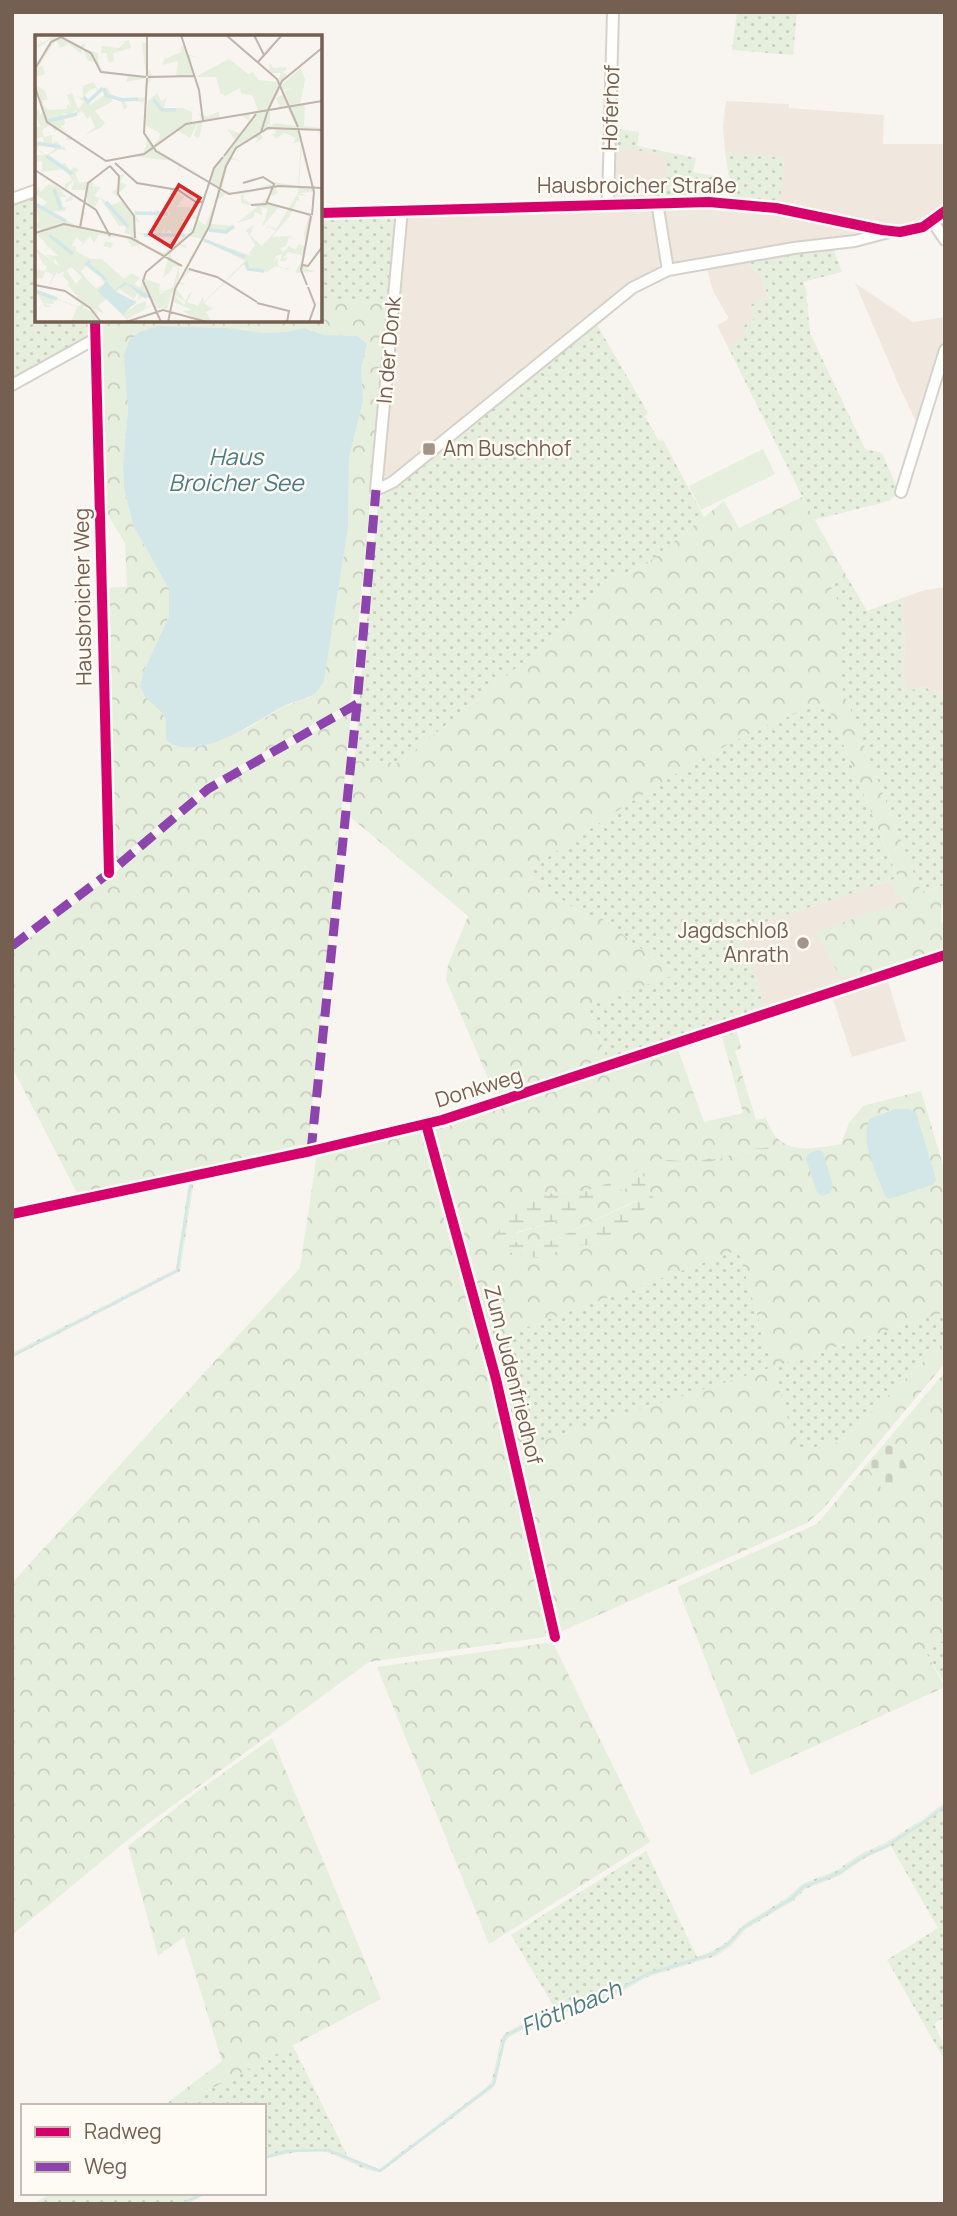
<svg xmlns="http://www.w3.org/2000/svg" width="957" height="2216" font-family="Manrope,sans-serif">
	<defs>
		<pattern id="grass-dots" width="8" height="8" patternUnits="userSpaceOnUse" patternTransform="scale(1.75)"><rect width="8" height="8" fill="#e6eedd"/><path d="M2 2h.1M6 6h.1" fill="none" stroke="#c9cebf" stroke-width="1.8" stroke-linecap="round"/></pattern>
		<pattern id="forest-crowns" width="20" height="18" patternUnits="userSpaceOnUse" patternTransform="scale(1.75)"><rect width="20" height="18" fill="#e6eedd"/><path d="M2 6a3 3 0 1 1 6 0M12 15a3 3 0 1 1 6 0" fill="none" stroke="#c9cebf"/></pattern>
		<pattern id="wetland-marsh" width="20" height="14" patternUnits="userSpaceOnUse" patternTransform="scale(1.75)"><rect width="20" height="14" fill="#e6eedd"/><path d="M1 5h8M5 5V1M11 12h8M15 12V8" fill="none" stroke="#c9cebf"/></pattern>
		<pattern id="cemetery-stones" width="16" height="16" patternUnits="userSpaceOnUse" patternTransform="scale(1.75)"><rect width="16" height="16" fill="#e6eedd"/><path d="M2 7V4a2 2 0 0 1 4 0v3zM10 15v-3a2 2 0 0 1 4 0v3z" fill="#c9cebf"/></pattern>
	</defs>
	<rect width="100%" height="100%" fill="#f8f5f1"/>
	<path fill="#f0e8df" d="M726,101l63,3v4l95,7 -1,29h62v56l-9,12 -19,11 -22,4 -115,-24 4,-45 -59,-6 -2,-26z
		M612,145l55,11v41l-57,2z
		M667,206l64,2 62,7 84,19 -207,31 -7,-57z
		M654,207l10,59 -18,9 -31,22 -224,183 -11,-6 24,-246 5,-11 3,-2z
		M742,259l19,17 7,21 -19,9 7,12 -11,20 -17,9 -11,-22 10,-5 1,-3 -15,-26 -7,-25z
		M855,283l58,39 32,-5v21l-27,88 -19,-40z
		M945,587v105l-16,-1 -2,-4 -21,4 -3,-13 2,-35 -3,-45 23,-8z
		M889,881l6,11 10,9 -49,72 3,6 -93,31 -27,-80z
		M887,978l19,63 -54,16 -20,-61z"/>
	<path fill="url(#grass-dots)" d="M737,12h60l-4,43 -61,-5z
		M619,129l20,3 -2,14 59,12 -3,14 27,5 2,20h-55l-1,-41 -54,-11v-11z
		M725,152l59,6 -4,45 -48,-5z
		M37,195v125h53l1,17 -79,44v-177z
		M398,215l-9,89 -69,-6v-80z
		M832,245l10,27 -39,10 3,7 4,44 55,116 17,4 17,39 -10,9 -75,19 -86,-173 17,-9 -4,-10 14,-10 -6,-12 19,-10 -7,-20 -19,-17z
		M596,323l52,90 -3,3 14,25 4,-1 41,77 -60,49 -41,16 -41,49 -163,132 -45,-2 24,-259 7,-10z
		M847,577l20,34 35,-13 3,45 -2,35 3,13 21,-4 2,4 16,1v193l-24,7 -79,-204 -12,-103z
		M818,705l10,2 70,171 -158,52 26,80 -158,53 -20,-58 86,-30 -83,-54 -66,-49c75,-49 147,-101 228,-140 21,-11 43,-18 65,-27z
		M194,1180l-14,91 -168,87v-5l164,-84 13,-88z
		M738,1250l35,117 172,-55v29l-105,101 -43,10 -24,-85 -246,80 -27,-110z
		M945,1640v44l-20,-33z
		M945,1802v215l-11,7 11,24v13l-58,-101 51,-32 -47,-82 -26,12 -26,18 -34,13 -12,12 -47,28 -15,17 -15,10 -69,21 -48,27 -56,15 -34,18 -4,5 -11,45 -113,85c-19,-1 -34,-13 -52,-19 -17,-6 -47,2 -65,6v-53h-86l114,-62 56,113 31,12 107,-81 6,-8 9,-41 4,-6 37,-19 14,-4 -45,-75 135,-84 51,106 15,-6 15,-9 16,-17 45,-28 14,-13 35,-14 25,-17 21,-9 39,-24z
		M52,2193h156l-21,11h-154z"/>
	<path fill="url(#forest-crowns)" fill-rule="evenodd" d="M320,298l69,6 -38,396 -5,6 -141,79 -92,79 -8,-276 22,-1 -2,-44 -22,-36 -4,-187h221zM158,326l70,2 34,5 23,-1 19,-4 20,7 34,1 9,8 -6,25 2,32 -14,57 -1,70 -24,153 -15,17 -24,8 -35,21 -23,10 -21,7h-34l-6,-4v-21l-6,-8 -15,-14 -5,-9 3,-15 26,-57v-27l-36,-64 -9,-37 -1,-22 5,-57v-26z
		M802,497l45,80 -17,8 10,20 2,83 5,13 74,191 24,-7v21l-4,-2v19h4v27l-86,29 -3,-6 -15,5 -26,-46 90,-31 -10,-9 -6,-11 9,-4 -70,-170 -10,-2c-22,9 -44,16 -65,27 -81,39 -153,91 -228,140l66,49 9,-4 75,58 -87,30 20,58 -111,36 -51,-119 2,-15 20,-49 -119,-100 5,-55 45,2 163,-132 41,-49 41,-16 80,-65 15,27z
		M351,712l-43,437 -225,47 -7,-5 -64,-124v-116l97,-73 99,-86z
		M736,1028l5,20 -6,3 21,69 10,-2c12,38 42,32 75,26l8,-21 14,-17 58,-15 24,81v140l-172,55 24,84 43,-9 105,-101v22l-123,147 -15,13 -247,109 -5,-3 -125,-500 247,-82 27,75 39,-9 -22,-80zM894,1109h15l-24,87 -17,-51 -2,-13 18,-20zM772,1150l-39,4 -34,12 -43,-3 -16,13 15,24 -51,44 -32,2 -35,12 -42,-19 50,-45 42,-3 45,-17 24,-15 41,3 36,-11zM738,1250l35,117 -247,79 -26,-109z
		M424,1130l78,282 47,218 -4,7 -176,25 -223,163 -134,110v-352l288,-315 17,-114z
		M631,1186l6,14 -97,46 -25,-4 2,-9 40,-12z
		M945,1372v268l-20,11 20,36 -194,88 -74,-188 140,-63 49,-59 20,29 26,-16 -22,-41z
		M546,1643l8,2 96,197 -161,102 -112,-277z
		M272,1738l109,261 -203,107h-15l59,-45 -38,-124 -26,19 -30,-110 62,-49z"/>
	<path fill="url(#wetland-marsh)" fill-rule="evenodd" d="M771,1147l1,3 -39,4 -34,12 -43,-3 -16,13 15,24 -51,44 -32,2 -35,12 -39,-8 -3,-11 13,-27 37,-18 42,-3 45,-17 24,-15 41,3 36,-11zM631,1186l6,15 -97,45 -25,-4 2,-10 40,-11z"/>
	<path fill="url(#cemetery-stones)" d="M890,1437l23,41 -27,17 -20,-30z"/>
	<path fill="#e6eedd" d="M763,449l12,25 -74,36 -12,-24z"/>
	<path fill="#d3e6e8" d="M158,326l70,2 34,5 23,-1 19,-4 20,7 34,1 9,8 -6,25 2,32 -14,57 -1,70 -24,153c-11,21 -25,17 -44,27 -26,15 -84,56 -114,32v-21l-6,-8 -15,-14 -5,-10 3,-14 26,-57v-27l-36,-64 -9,-37 -1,-22 5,-57 -4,-54 6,-16 10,-7z
		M894,1109h15l7,3 20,68 -4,5 -43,14 -4,-3c-7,-21 -27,-56 -15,-77z
		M818,1150l5,2 10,35 -3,6 -8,3 -5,-4 -11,-33 2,-5z"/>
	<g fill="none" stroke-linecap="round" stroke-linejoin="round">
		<path stroke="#d3e6e8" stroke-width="2.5" d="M12,1356l165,-85 14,-89
			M264,2158l23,-7 41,-1 52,21 114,-87 11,-48 40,-21 52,-13 50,-28 66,-20 15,-10 16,-17 47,-28 12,-12 36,-14 25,-17 21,-9 38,-24 22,-17
			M182,2204l23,-11"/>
		<g stroke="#d6d1cb" stroke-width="14">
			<path id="minor" d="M12,199l25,-9
				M657,202l11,68
				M608,204l5,-192
				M320,213l389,-11 67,6 106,22 18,2 23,-5 22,-16
				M933,222l12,18
				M95,320l14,553
				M12,385l83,-46
				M376,490l17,-8 239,-194 36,-18 126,-22 61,-7 34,-9
				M376,490l26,-280
				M901,492l44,-142
				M426,1124l70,255 59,258
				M12,1214l299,-63 131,-31 503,-165"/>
		</g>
		<use href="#minor" stroke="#fefefd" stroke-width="10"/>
		<path stroke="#8e44ad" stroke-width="9" stroke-dasharray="18 9" stroke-linecap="butt" d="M12,946l97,-73 99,-84 149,-85
			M311,1151l46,-447 19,-214"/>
		<g stroke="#fefaf4" stroke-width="15">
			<path id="cycleway" d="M320,213l389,-11 67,6 106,22 18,2 23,-5 22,-16
				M95,320l14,553
				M426,1124l70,255 59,258
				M12,1214l299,-63 131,-31 503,-165"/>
		</g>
		<use href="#cycleway" stroke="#d6006c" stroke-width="10"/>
	</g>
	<g fill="#a39489" stroke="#fefaf4" stroke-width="2.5">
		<rect x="422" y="442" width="14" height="14" rx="3.5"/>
		<circle cx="803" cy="943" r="7"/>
	</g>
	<g text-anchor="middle" stroke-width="5" stroke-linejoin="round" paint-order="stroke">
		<g font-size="21" fill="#755f51" stroke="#fefaf4">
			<text transform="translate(611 108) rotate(-88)" y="7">Hoferhof</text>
			<text x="637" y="193">Hausbroicher Straße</text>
			<text transform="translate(389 350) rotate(-85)" y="7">In der Donk</text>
			<text transform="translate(83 597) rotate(-91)" y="7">Hausbroicher Weg</text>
			<text transform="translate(479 1088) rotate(-17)" y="7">Donkweg</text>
			<text transform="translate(513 1375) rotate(76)" y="7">Zum Judenfriedhof</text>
		</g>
		<g font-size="21" fill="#755f51" stroke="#fefaf4" text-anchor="start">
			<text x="443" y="456">Am Buschhof</text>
			<text x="789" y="938" text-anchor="end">Jagdschloß<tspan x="789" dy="24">Anrath</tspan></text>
		</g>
		<g font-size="23" font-style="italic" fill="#4c7b85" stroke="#fefaf4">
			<text x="236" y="465">Haus<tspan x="236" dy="26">Broicher See</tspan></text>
			<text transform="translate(571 2008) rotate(-23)" y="8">Flöthbach</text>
		</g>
	</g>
	<g transform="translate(35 35)">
		<rect width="287" height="287" fill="#f8f5f1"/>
		<path d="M1,0l6,8 12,-8h5l-6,4 9,-1 16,9 7,-4 -1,6 14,4 1,17 47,7 -4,-34h4l1,24 6,9 -9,14 3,-12 -21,4 2,-7 -28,-3 -3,4 3,-5 -5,-9 -7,-1 -5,-12 -2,5 -12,-10 -9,4 -4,-8 -18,27 5,-1 2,8 -9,3 -1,6 1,-14 15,-30 -12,8 -4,-1 6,-3zM94,5l2,8 -18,5 1,8 -6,1 -1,-9h-6l1,-7 17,2 6,-6 -8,1zM234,28l5,5 12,-1 1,3 -5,2 5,3 -8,8v8l-9,18 10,-1 -4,-10 7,-4 5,12 17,-1 -1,21 18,2 -4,8v-6l-19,-1 14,57 9,2 -7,1 -3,17 1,-14 -14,1 9,3 -10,-1 2,6 -3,-1 -7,16 -18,21 18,-1 6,3 -7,-2 -3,9 -6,2 3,4 6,-6 6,4 4,-6 7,3 -2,-14 5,-18h4l-11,49 6,2 13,-18 1,2 -15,19 9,2 -14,2 5,12 -6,-12h-6l9,-17 -16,-4 -5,6 5,-1 -2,4h-6l2,-7 -6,2 -3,7 5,-6v9l8,3 1,-1 3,-2 -3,4 -11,-4 -9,6 -24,-7 -39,38 9,6 -7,3 6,10h-11l-19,-11 10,-1 -20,-9 1,-7 11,11 5,-11 3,-2 -5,10 11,4 5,-10 1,6 41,-41 -42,-21 -18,26 17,-27 -13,-3 -9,8 7,1 -2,3 -6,-3 -8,6 1,19 -9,8 6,-25 -7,3 -24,-13 3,9 -4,-7 -5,2 -5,-9 6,-3 -9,-2 3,-7h-8l-19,-28 -6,10 17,28 10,1h-10l-6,4 8,2 -2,5 -8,-2 2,-4 4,-6 -10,-2 -5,9 -4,-7 -6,7 13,10 -13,-10 -5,5 4,-5 -7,-6 -5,10 5,-1v5l14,8h12l22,20 5,-7 -4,7 6,-6 9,5 -6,6 6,4 4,-10 4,2 -4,1 10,17 7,2h-6l2,7 13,-10 -8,-6 -4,3 2,-3 2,-1 8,6 2,-3 -5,16 -11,-1 -2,-4 -27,15 -20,-21 -9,8 6,7 -21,-7v2l9,5 7,9 -21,-16 6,-3 -9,-3 2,-4 -9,-11 -6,5 7,-7 -6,-7 2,-8 11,16 6,-7 -16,-15 -6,5 -5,-8 -7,7 9,6 -9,16 5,-13 -7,-4 -4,8 -7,-1v-9l10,2 1,-3 7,-7 -7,-6 12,1 -9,-9 -5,5 4,-5 -5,-7 -8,10 8,-10 -8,-7 7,-3 -7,-4 4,-5 -4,-18 6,4 6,-5 -12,-8 4,-8 1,6 9,-8 6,3 -7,-7 -10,3 9,-4 -12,-9 24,18 6,1v-5l7,-4 -6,-11 -24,3v-11l-7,1v-7h10l-10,-6v-6l7,-1 -5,7 10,6 7,-5 -1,-5h-9l-1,-8 -8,2v-11l5,-2 -5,-12 4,-5 1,6 3,-3 -4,-19 -4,2 3,-4 -3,-4 1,-2 9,6 3,9h-5v5l5,5 18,-1 2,-5 3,4 -4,-13 5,-2 6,16 6,-7 -8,-6 7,2v-12l10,-4 7,10 -5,-4 -8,4 -3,6 6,7 16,-11 1,-7 4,8 4,2h4l3,3 26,-3 -5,5 -21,-2 6,6 -4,4 -3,-11 -6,-1 -4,-3 -2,1 4,5 -18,10 10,12 -5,5 -15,7 10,-8 -5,-11 -3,3 -5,-8 -7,4 2,-6 -7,6 -7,-2 2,11 -4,3 14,13 -11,6 2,5 -6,-2 -12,6 11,10 6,-2 5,8 4,-4 5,3 -4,3 4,10 11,-2 5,4 -5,1 11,1 -7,9 7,2 11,7 10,-4 -10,-9 6,-4 1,-13 6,-1 -5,8 7,3 -9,9 15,19 15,1 3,-4 2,4 3,-4 14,5 -4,1 -32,-2 6,8 -6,-1v11l12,2 4,-5 -2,5 11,4h16l17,-6 -3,-6 4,4 3,-11 -18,-2 1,-6 11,-2 7,8 12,-36 -28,-16 -4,10 2,-10 -6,-4 -44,-5 14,-3 4,-9 -5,-3 5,3 -1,-5 6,7 7,-7 1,-6 -15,-8 3,-24 9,-8 5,9 5,-6 -3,12h19l9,4v10l11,-1 -4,17 -5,-2 4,-14 -8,16 -13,-8 -24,17 57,34 5,-16 21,-24 -9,-12 15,5 13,-20h-5l-1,7 -8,-6 -37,6 -6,-8 10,4 11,-6v7l48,-9 14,-36h-11zM252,72l9,19 -20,-3 -10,4 4,-3v-13zM16,89l4,8 4,-4 10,6 -3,6h9l-14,7 -4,-6 -5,2v-8l-8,2 -2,-7zM239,93l2,5 -9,3 6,-1 3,4 8,-6 12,5 -3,5 8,-1 -3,44 -25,-4 1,5 -4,-3 -28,10 -20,-4 5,-25 5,-6 10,3 -11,-5 7,-12 13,-8 7,1 -3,6 8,-6 -3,-5zM267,104l2,21 8,28 -13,-2zM40,144l-4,11h14l4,15 9,7 12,23 -30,-7 5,-15 -3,-7 -3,21 -29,-15 15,-1 2,-4h-4l-3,-10h7l-8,-8 13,6 -8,7 9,-2v-4l3,3 7,4 -17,-14zM176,147l6,6v11l-12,26 -8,-6zM238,152l-4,3 3,6 6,-3 -5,4 5,-4 -3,-6 23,1v5l-22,36 -8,-3 -3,4 4,-3 7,4 -14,15 -12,-11 4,-10 -8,5 9,15 -6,8 3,3 -48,-17 4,-9 18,4 8,-8 -23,-2 6,-24 9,-6h15v9l16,4 -20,16 16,-5 2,-6 7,3 -1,-8 7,2 -6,18 17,-20 -11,-4 2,-8 -13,11 -13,-6 -1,-6zM99,197l19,7 21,-1 -2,9 7,-4 -15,10 -24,-10zM52,230l19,15 -3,5 -7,3 -9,-8 -6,-9zM83,253l16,11 5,-7 -2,9 8,-6 10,8 -9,4v-6l-8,3 -10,7 4,4 -4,3 -20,-19z" fill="#e6eedd" fill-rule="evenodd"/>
		<path d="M149,10l3,9 14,4 -11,-2 4,20 -18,1 2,-16 -16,4 2,-6 18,-7 -2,-5zM194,24l19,15 5,-2 5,8 20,2 -10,25 -9,5 -7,-17 -11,-1 -1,-6 -15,8 -5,-3 -4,-16h-21zM266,33l4,12 -6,30 -9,-3 -6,-16 8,-3 -10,2 -1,-5zM142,158l7,4 -7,10h13l-1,12 -4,-1 3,-6h-9l6,9 -2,10 -11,3 -2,-5 -6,6 1,-8 -4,7h-6l-1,-12 16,-7 -5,-9zM0,213l25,19 6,-6 6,6 -13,7 -16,-10zM136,226l14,5 -6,-1v11l-2,6 5,-6 5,-3v-6l5,3 -13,11 7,4 -8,-1 -2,4 10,14 -14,-9 -13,15 -6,-11 -8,-2 -1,-12 4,-3 12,4 -1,10 14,-7 6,-21 -7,1zM75,241l9,4 -2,9 20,12 -9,10 5,5 -6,3 -27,-28 7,-5 -6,-7zM83,255l14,8 5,5 -9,7 -4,1 5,-9 -10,6 -9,-11zM1,256l57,21 -3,-5 8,6 -4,3 5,6h-28l6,-15 -24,-9 1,6 -10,-1 8,4h-7z" fill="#e6eedd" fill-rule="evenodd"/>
		<path d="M0,196l63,60 9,-10 7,10 11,-9 28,15 -9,1 -17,-14 -12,7 21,11 -13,12 7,8z" fill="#d3e6e8"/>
		<path fill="none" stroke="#d3e6e8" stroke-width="3.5" d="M69,53l2,7 16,5 16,-1M49,62l4,5 15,-14M118,64l9,11h14M13,86l29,-7M0,108l26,4M12,121l25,18M19,154l7,20M71,167l22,25M0,169l31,17M100,178l33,1M174,195l17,2 8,-6M14,200l24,19M109,200h41M169,205l41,17M55,226l-3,3 20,16M211,227l2,7 16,2M0,256l22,8"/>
		<path fill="none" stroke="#c0b4ac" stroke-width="2" d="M112,0v41M146,0l18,55 4,31M191,0l51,44 21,48M219,0l10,20M26,2l30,16 10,19 45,5M223,27l24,-27M1,32l15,-25 14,-7M113,42l46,-1M112,43l-3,55 12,18 73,43 50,-8 43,2M0,52l12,35 59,39 38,-7 42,-30 136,-23M233,75l14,-29 40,-33M263,93l16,64 -2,23M226,97l7,-22M189,121l32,-42M80,128l22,20 41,7 18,12h8M75,131l9,10 -1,18 16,22 1,22M0,135l61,40 14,26M208,148l20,-6 11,7 -8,20 -15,1M232,168l44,12M45,193l8,-45 22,-17M0,198l29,-9 67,14 51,28M268,230l5,1 14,-19M154,234l28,8 40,25M0,250l30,6 25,17 11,14M272,250l-6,-15 10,-54M273,252l7,18 -6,17M222,268l32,8 -2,11M91,287l37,-12 44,12M126,287l-18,-41 3,-9 47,-40 21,-64 9,-11M133,287l7,-33 34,-62 17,-61 10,-18 32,-20 54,2"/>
		<path fill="#d62828" fill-opacity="0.15" stroke="#d62828" stroke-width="3.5" d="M144,150l21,13 -29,49 -21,-13z"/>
		<rect width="287" height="287" fill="none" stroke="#755f51" stroke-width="3.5"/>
	</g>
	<rect width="957" height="2216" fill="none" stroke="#755f51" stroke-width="28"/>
	<rect x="21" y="2104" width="245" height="91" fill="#fefaf4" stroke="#c7bcb3" stroke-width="2"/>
	<rect x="35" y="2127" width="35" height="10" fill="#d6006c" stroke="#c7bcb3" stroke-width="2"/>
	<text x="84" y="2139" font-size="21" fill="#755f51">Radweg</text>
	<rect x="35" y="2162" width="35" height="10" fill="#8e44ad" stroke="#c7bcb3" stroke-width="2"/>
	<text x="84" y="2174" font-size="21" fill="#755f51">Weg</text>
</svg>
